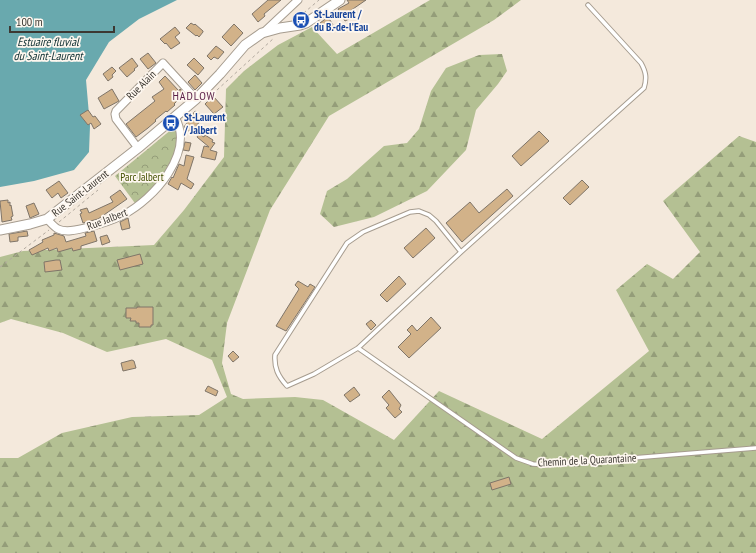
<svg xmlns="http://www.w3.org/2000/svg" width="756" height="553" font-family="'PT Sans Narrow',sans-serif">
	<defs>
		<pattern id="forest-firs" width="22" height="20" patternUnits="userSpaceOnUse"><rect width="22" height="20" fill="#b4c093"/><path d="M5 1l3.5 6h-7zM16 11l3.5 6h-7z" fill="#949d79"/></pattern>
		<pattern id="park-crowns" width="20" height="18" patternUnits="userSpaceOnUse"><rect width="20" height="18" fill="#b4c093"/><path d="M2 6a3 3 0 1 1 6 0M12 15a3 3 0 1 1 6 0" fill="none" stroke="#949d79"/></pattern>
	</defs>
	<rect width="100%" height="100%" fill="#f4e9dc"/>
	<path fill="url(#forest-firs)" d="M430,0h91l-27,20 -165,96 -59,94 -43,113 -5,40 9,31 12,5 52,-2 28,3 71,40 45,-49 103,48 107,-88 -33,-61 31,-26 26,15 27,-27 -37,-51 76,-65 17,6v411h-756v-95h18l44,-25 70,-16 67,-2 28,-18 -15,-37 -46,-21 -59,13 -44,-19 -52,-14 -11,4v-66l23,-6 131,-6 30,-35 40,-53 2,-68 18,-18 34,-26 34,-18 25,27z
		M502,54l5,17 -9,13 -22,26 -10,40 -39,41 -53,26 -40,10 -14,-13 7,-23 20,-12 37,-33 23,-3 12,-14 12,-38 15,-23 33,-13z"/>
	<path fill="url(#park-crowns)" d="M178,124l2,6 -7,35 -36,41 -22,-30z"/>
	<path fill="#69a9ae" d="M0,0h177l-38,19 -30,23 -23,38 4,46 -1,26 -15,18 -40,11 -34,6z"/>
	<path fill="#d2b289" stroke="#7f7569" d="M268,0h13l-17,14 1,2 -7,6 -6,-8z
		M347,0h19l-16,11 3,6 -8,4 -7,-12 11,-6z
		M328,17l5,8 -7,5 -6,-7z
		M191,23l3,2 1,-1 8,7v1l-4,5 -2,-2 -1,1 -10,-8z
		M234,24l9,9 -12,13 -9,-9z
		M175,27l5,6 -5,4 5,6 -9,6 -5,-6 -1,1 -5,-5z
		M216,46l8,6 -6,7 -4,-2 -3,3 -4,-4z
		M148,53l8,10 -8,6 -8,-10z
		M132,58l6,8 -4,3 1,1 -8,7 -8,-9z
		M194,58l10,10 -6,7 -11,-10z
		M112,67l4,4 -4,4 1,2 -5,4 -5,-7z
		M195,75l7,8 -7,7 -7,-8z
		M165,76l14,15 1,-2 4,5 -10,10 1,1 -8,7 -1,-1 -11,9 1,1 -8,7 -12,9 -10,-13 29,-23 -3,-4 12,-8 -5,-7z
		M112,89l7,12 -15,8 -6,-11z
		M213,96l10,11 -9,7 -9,-10z
		M88,110l5,7 2,-1 6,8 -7,5 -3,-6 -3,2 -8,-10z
		M195,111l8,6 -12,16 -7,-6z
		M539,131l10,10 -28,25 -9,-10z
		M199,134l5,3 1,-2 8,5 -1,2 3,1 -5,7 7,2 -2,8 -14,-3 3,-11 5,1 -12,-10z
		M185,142l6,1 -2,8 -6,-1z
		M186,155l8,2 -7,22 7,5 -3,5 -10,-6 -3,7 -10,-6 4,-7 1,1 6,-14 5,2z
		M582,180l7,7 -19,18 -7,-7z
		M59,181l9,12 -7,5 -3,-5 -6,5 -6,-8z
		M507,189l6,7 -51,46 -16,-19 24,-21 9,11z
		M120,190l7,9 -29,20 -15,4 -3,-9 2,-1 -2,-3 7,-2 2,5 24,-11 -3,-5z
		M8,200v3l2,-1v4l1,-1 2,11 -2,1 1,3 -10,2 -2,-21z
		M34,203l5,11 -9,4 -4,-12z
		M128,218l2,10 -8,2 -2,-8z
		M426,228l9,10 -22,20 -9,-10z
		M27,231l1,5 -10,1v4l-8,1 -1,-8z
		M94,231l3,10 -16,5v3l-8,2 -1,-3 -14,4 -1,-4 -8,3 -1,-3 -16,7 -3,-5 14,-8 -1,-2 12,-5v-2l10,3 2,6 20,-6 -1,-3z
		M107,235l3,7 -8,3 -2,-8z
		M140,254l3,10 -23,6 -3,-10z
		M56,260h4l2,10 -17,2 -1,-10z
		M399,276l7,8 -19,18 -7,-7z
		M298,281l10,6 2,-3 5,3 -29,44 -10,-5 23,-37 -4,-4z
		M137,307h16v18h-2v2h-12v-4h-3v-2h-6l1,-3h-5v-10h11z
		M431,317l10,11 -32,30 -11,-11 13,-13 -4,-4 5,-5 5,6z
		M371,320l5,5 -5,5 -5,-6z
		M233,351l6,6 -6,5 -5,-6z
		M132,360l2,1 2,7 -13,3 -2,-8z
		M208,386l10,5 -2,5 -11,-5z
		M354,387l6,8 -10,7 -6,-7z
		M389,390l12,15 -2,4 3,3 -7,6 -9,-10 3,-3 -7,-8z
		M509,477l2,7 -19,6 -2,-7z"/>
	<g fill="none" stroke-linecap="round" stroke-linejoin="round">
		<g stroke="#a69c8f" stroke-width="5.5">
			<path id="service" d="M461,252l-25,-31 -7,-6 -10,-4 -9,1 -47,20 -16,11 -72,112c-1,13 3,21 12,31l27,-12 44,-26 103,-96 183,-164c3,-10 2,-16 -3,-25l-53,-58
				M358,348l158,110 17,6 13,1 210,-17"/>
		</g>
		<g stroke="#a69c8f" stroke-width="9">
			<path id="minor" d="M264,32l34,-32
				M138,148l-22,-29 -1,-5 1,-3 47,-48 33,36
				M47,219c3,3 7,8 11,10 8,4 19,1 27,-1 13,-3 26,-7 38,-13 31,-16 72,-62 52,-98"/>
		</g>
		<g stroke="#a69c8f" stroke-width="11">
			<path id="tertiary" d="M0,230l30,-6 17,-5 91,-71 58,-49 24,-25 25,-29 17,-12 18,-5 20,-3 6,-2 34,-23"/>
		</g>
		<path stroke="#b2a99f" stroke-width="1" stroke-dasharray="3 3" stroke-linecap="butt" d="M299,17l20,-17
			M217,90l57,-52
			M59,222l39,-32
			M0,267l49,-37"/>
		<use href="#service" stroke="#fff" stroke-width="3.5"/>
		<use href="#minor" stroke="#fff" stroke-width="7"/>
		<use href="#tertiary" stroke="#fff" stroke-width="9"/>
	</g>
	<defs>
		<g id="bus-disc" transform="scale(0.9)"><circle r="9.5" fill="#1a4fb4" stroke="#fef7ef"/><path d="M-5-6H5V4H4V6H2V4H-2V6H-4V4H-5ZM-3.5-4V0h7V-4ZM-3.5 1.2v1.5H-2V1.2ZM2 1.2v1.5H3.5V1.2Z" fill="#fff"/></g>
	</defs>
	<g fill-rule="evenodd">
		<use href="#bus-disc" x="301" y="20"/>
		<use href="#bus-disc" x="171" y="123"/>
	</g>
	<g text-anchor="middle" stroke-width="3.5" stroke-linejoin="round" paint-order="stroke">
		<g font-size="11" font-weight="bold" fill="#164399" stroke="#fef7ef" text-anchor="start">
			<text x="314" y="18">St-Laurent /<tspan x="314" dy="13">du B.-de-l'Eau</tspan></text>
			<text x="184" y="121">St-Laurent<tspan x="184" dy="13">/ Jalbert</tspan></text>
		</g>
		<g font-size="11" fill="#3c3832" stroke="#fef7ef">
			<text transform="translate(141 85) rotate(-45)" y="4">Rue Alain</text>
			<text transform="translate(80 193) rotate(-38)" y="4">Rue Saint-Laurent</text>
			<text transform="translate(107 219) rotate(-21)" y="4">Rue Jalbert</text>
			<text transform="translate(587 460) rotate(-3)" y="4">Chemin de la Quarantaine</text>
		</g>
		<g font-size="11" fill="#435000" stroke="#fef7ef">
			<text x="142" y="181">Parc Jalbert</text>
		</g>
		<g font-size="12" font-style="italic" fill="#0e2f32" stroke="#fef7ef">
			<text x="48" y="46">Estuaire fluvial<tspan x="48" dy="14">du Saint-Laurent</tspan></text>
		</g>
		<g font-size="12" letter-spacing="1" fill="#5a1f47" stroke="#fef7ef">
			<text x="194" y="100">HADLOW</text>
		</g>
	</g>
	<path d="M10 26v6h104v-6" fill="none" stroke="#3c3832" stroke-width="2"/>
	<text x="16" y="26" font-size="12" fill="#3c3832" stroke="#fef7ef" stroke-width="3" paint-order="stroke">100 m</text>
</svg>
